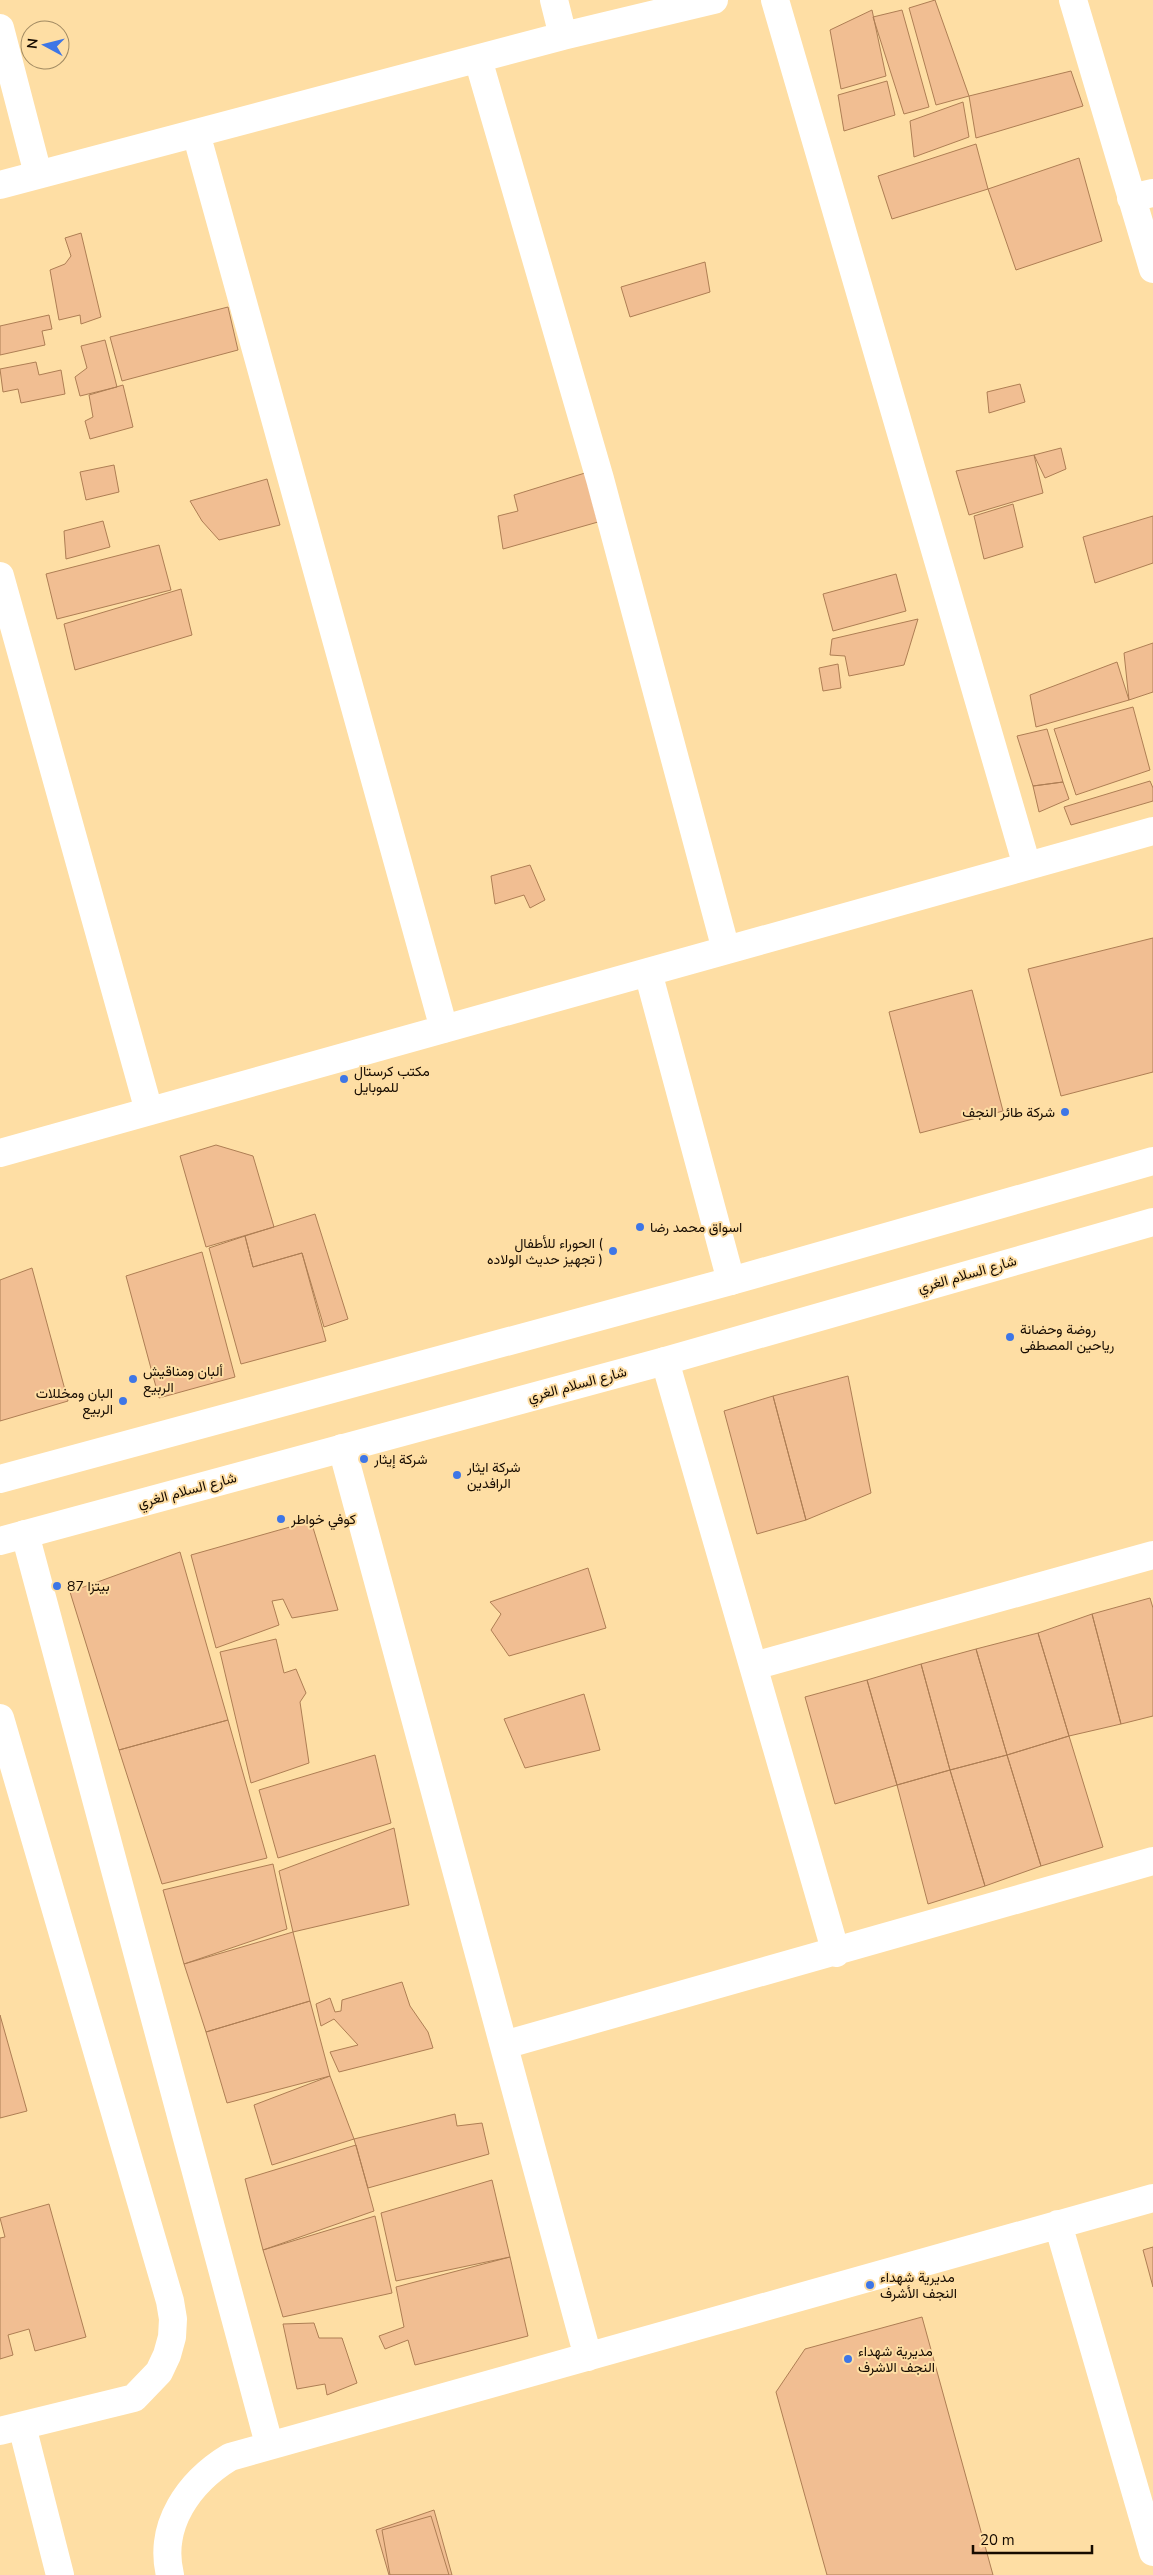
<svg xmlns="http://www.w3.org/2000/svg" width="1153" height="2575" font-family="'Nunito Sans',Vazirmatn,sans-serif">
	<rect width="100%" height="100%" fill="#fedea4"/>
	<path fill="#f1be92" stroke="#ae7e54" d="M935,0l34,96 -33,9 -27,-97z
		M872,10l14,66 -45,13 -11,-59z
		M902,10l27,97 -25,7 -31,-97z
		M1071,71l12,35 -107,32 -7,-42z
		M887,81l8,34 -51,16 -6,-36z
		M963,102l6,35 -55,20 -4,-36z
		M976,144l12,45 -96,30 -14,-43z
		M1079,158l23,83 -86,29 -28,-81z
		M81,233l20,84 -20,7 -1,-9 -21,5 -9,-50 15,-6 6,-8 -6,-18z
		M705,262l5,30 -80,25 -9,-30z
		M228,307l10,43 -116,31 -12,-44z
		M49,315l3,14 -10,2 3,14 -45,10v-29z
		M105,340l12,47 -37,9 -5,-19 12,-9 -6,-22z
		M36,362l3,13 22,-5 4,24 -44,9 -3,-14 -15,3 -3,-23z
		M1020,384l5,18 -36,11 -2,-21z
		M123,385l10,42 -43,12 -5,-18 8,-4 -4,-22z
		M1061,448l5,21 -21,9 -11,-23z
		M1034,455l9,38 -74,22 -13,-44z
		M114,465l5,27 -33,8 -6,-28z
		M585,473l13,49 -95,27 -5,-33 20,-5 -4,-16z
		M267,479l13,46 -61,15 -17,-19 -12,-20z
		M1013,504l10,43 -39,12 -10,-43z
		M1153,516v47l-58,20 -12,-46z
		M103,521l7,26 -44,12 -2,-28z
		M159,545l12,45 -114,29 -11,-45z
		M896,574l10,37 -73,20 -10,-37z
		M181,589l11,46 -117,35 -11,-46z
		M918,619l-14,46 -55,11 -4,-20 -15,-1 2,-16z
		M1153,643v49l-24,8 -5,-47z
		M1117,662l12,38 -93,27 -6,-32z
		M838,664l3,24 -18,3 -4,-23z
		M1133,707l17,63 -74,25 -22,-66z
		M1047,729l16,53 -30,4 -16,-50z
		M1150,781l3,7v13l-82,24 -7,-18z
		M1063,782l6,17 -30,13 -6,-26z
		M530,865l15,35 -15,8 -6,-13 -29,9 -4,-28z
		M1153,938v134l-92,24 -33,-127z
		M972,990l31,121 -83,22 -31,-121z
		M216,1145l37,11 21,71 -68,20 -26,-91z
		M315,1214l33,105 -24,8 -22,-74 -49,14 -8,-31z
		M245,1236l8,31 49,-14 24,88 -85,23 -32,-116z
		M202,1252l33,125 -76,21 -33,-122z
		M32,1268l36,133 -68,20v-141z
		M848,1376l23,117 -65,27 -33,-124z
		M773,1396l33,124 -49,14 -33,-123z
		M311,1521l27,89 -46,8 -9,-19 -11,2 7,24 -63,23 -25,-93z
		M180,1552l48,168 -109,30 -49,-158z
		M588,1568l18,60 -97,28 -18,-26 10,-16 -11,-12z
		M1150,1598l3,10v108l-32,8 -29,-110z
		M1092,1614l29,110 -52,12 -31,-103z
		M1038,1633l31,103 -62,19 -31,-106z
		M276,1639l8,34 12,-4 10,24 -6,9 9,61 -58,20 -31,-131z
		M976,1649l31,106 -57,15 -29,-106z
		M921,1664l29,106 -53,15 -30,-105z
		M867,1680l30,105 -62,19 -30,-107z
		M584,1694l16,56 -75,18 -21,-49z
		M228,1720l39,138 -105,26 -43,-134z
		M1069,1736l34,111 -62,19 -34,-111z
		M375,1755l16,68 -113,35 -19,-68z
		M1007,1755l34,111 -56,20 -35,-116z
		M950,1770l35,116 -57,18 -31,-119z
		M394,1828l15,77 -116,27 -14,-61z
		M273,1864l14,65 -103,35 -21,-74z
		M293,1932l17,69 -104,31 -22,-68z
		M402,1982l8,24 18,26 5,16 -94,24 -9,-20 28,-7 -24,-26 -13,7 -5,-22 14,-6 5,14 6,-1 1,-11z
		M310,2001l20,75 -103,27 -21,-71z
		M0,2015l27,96 -27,7z
		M330,2076l24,63 -82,26 -18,-60z
		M455,2114l2,12 25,-3 7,31 -121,34 -14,-49z
		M356,2145l18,66 -111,39 -18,-71z
		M492,2180l18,77 -114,24 -15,-68z
		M49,2204l37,133 -51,14 -6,-22 -21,6 5,20 -13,4v-121l5,-1 -5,-19z
		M375,2216l17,77 -109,24 -20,-67z
		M1153,2247v40l-10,-37z
		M510,2257l18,79 -113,29 -7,-25 -23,9 -6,-13 25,-9 -8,-40z
		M922,2317l71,258h-166l-51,-183 29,-43z
		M314,2323l5,15h23l15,45 -30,12 -2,-11 -28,5 -14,-65z
		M434,2510l18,65h-63l-13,-45z
		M431,2516l18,59h-59l-8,-45z"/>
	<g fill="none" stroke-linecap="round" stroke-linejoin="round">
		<path stroke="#fff" stroke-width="28" d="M554,0l9,36
			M775,0l252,866
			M1073,0l80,269
			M0,28l38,146
			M478,59l122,420 126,471
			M196,133l248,896
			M0,185l563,-149 151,-36
			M1131,198l22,-5
			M0,576l149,535
			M648,972l83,309
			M0,1153l1153,-322
			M665,1361l171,592
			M342,1448l246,909
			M25,1534l244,910
			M754,1666l399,-111
			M0,1718l170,583 3,18 -1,18 -5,18 -8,17 -25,26 -134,33
			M504,2045l649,-184
			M1058,2224l95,328
			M22,2426l38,149
			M170,2575c-12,-50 19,-93 60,-118l923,-259"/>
		<path stroke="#fff" stroke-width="28" d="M0,1479l731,-198 422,-120
			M0,1541l665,-180 488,-139"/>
	</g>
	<g fill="#3e76e6" stroke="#fedea4" stroke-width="2">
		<circle cx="344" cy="1079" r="5"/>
		<circle cx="1065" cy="1112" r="5"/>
		<circle cx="640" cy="1227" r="5"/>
		<circle cx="613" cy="1251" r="5"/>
		<circle cx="1010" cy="1337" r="5"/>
		<circle cx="133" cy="1379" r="5"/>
		<circle cx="123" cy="1401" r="5"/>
		<circle cx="364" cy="1459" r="5"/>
		<circle cx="457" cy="1475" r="5"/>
		<circle cx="281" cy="1519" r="5"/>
		<circle cx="57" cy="1586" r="5"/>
		<circle cx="870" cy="2285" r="5"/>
		<circle cx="848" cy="2359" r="5"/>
	</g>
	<g text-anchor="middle" stroke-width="4" stroke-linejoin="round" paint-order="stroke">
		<g font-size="14" fill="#160b00" stroke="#fedea4" text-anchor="start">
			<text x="354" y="1076">مكتب كرستال<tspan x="354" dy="16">للموبايل</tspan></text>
			<text x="1055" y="1117" text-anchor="end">شركة طائر النجف</text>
			<text x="650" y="1232">اسواق محمد رضا</text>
			<text x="603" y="1248" text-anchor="end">الحوراء للأطفال (<tspan x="603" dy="16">تجهيز حديث الولاده )</tspan></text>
			<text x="1020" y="1334">روضة وحضانة<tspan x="1020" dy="16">رياحين المصطفى</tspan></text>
			<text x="143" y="1376">ألبان ومناقيش<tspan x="143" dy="16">الربيع</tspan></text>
			<text x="113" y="1398" text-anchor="end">البان ومخللات<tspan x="113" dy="16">الربيع</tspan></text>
			<text x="374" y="1464">شركة إيثار</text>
			<text x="467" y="1472">شركة ايثار<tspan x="467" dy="16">الرافدين</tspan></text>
			<text x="291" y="1524">كوفي خواطر</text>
			<text x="67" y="1591">بيتزا 87</text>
			<text x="880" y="2282">مديرية شهداء<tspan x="880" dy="16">النجف الأشرف</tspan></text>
			<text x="858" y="2356">مديرية شهداء<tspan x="858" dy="16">النجف الاشرف</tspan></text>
		</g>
		<g font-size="14" fill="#160b00" stroke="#fedea4">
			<text transform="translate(967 1274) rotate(-16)" y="5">شارع السلام الغري</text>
			<text transform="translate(577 1384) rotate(-15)" y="5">شارع السلام الغري</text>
			<text transform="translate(187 1490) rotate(-15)" y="5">شارع السلام الغري</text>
		</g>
	</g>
	<g transform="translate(45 45) rotate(277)"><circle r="24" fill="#fedea4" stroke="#a18a62"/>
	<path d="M0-4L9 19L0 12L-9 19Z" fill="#3e76e6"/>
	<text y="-8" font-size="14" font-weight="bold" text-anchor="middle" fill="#160b00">N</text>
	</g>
	<path d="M973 2545v8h119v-8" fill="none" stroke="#160b00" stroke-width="2.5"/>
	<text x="980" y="2545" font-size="15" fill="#160b00" stroke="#fedea4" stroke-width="4" paint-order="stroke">20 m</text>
</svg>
